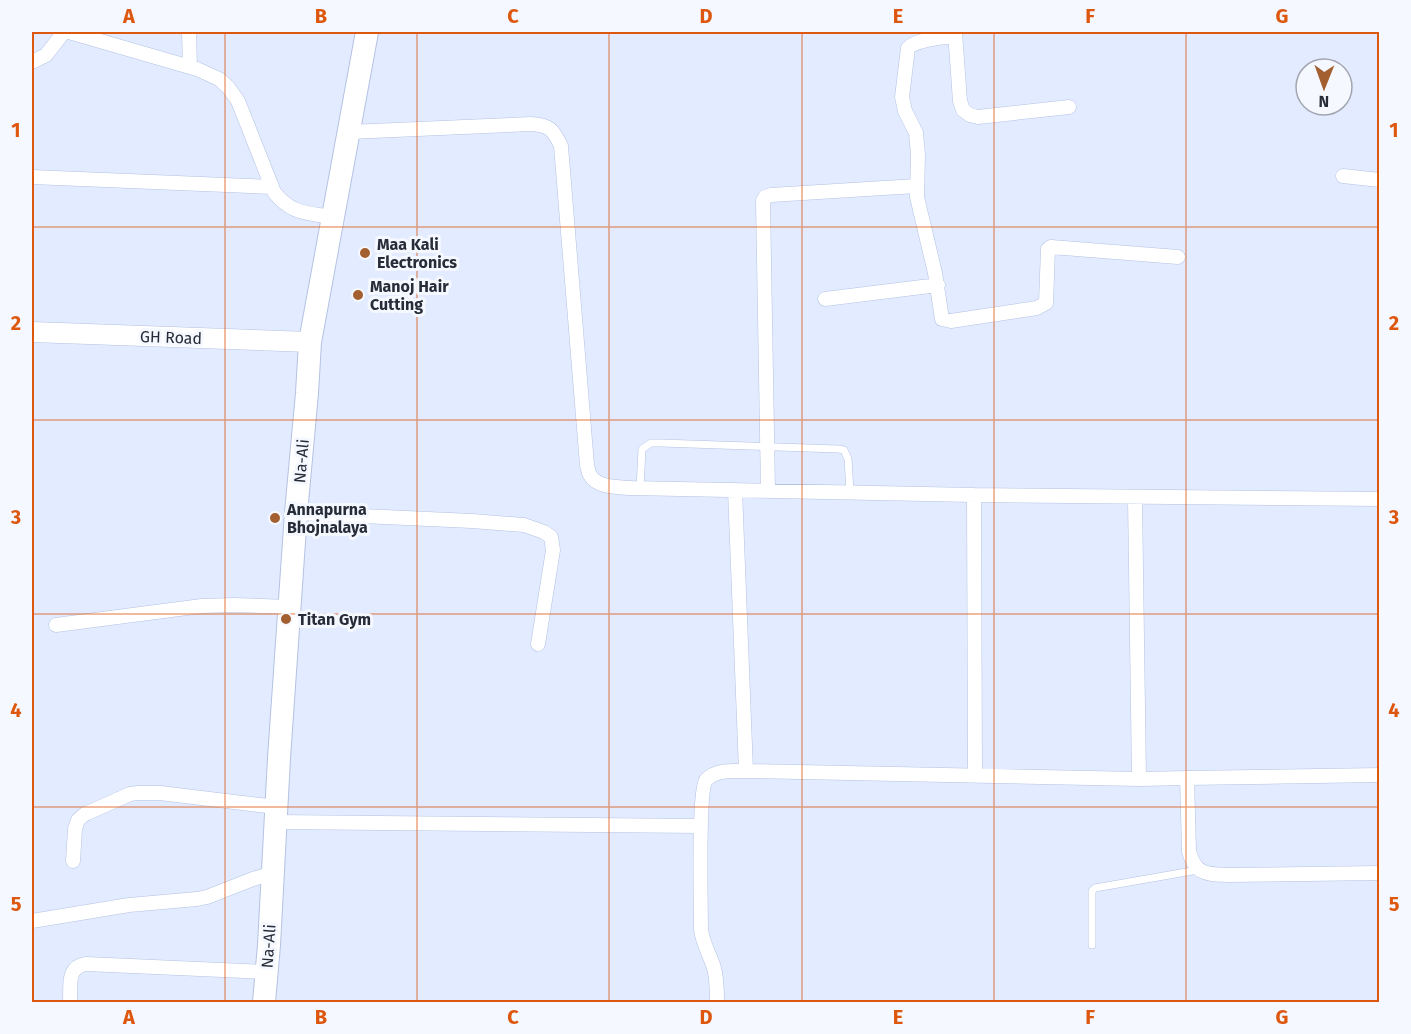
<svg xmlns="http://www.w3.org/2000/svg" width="1411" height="1034" font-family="'Fira Sans',sans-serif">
	<rect width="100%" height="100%" fill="#e2ebff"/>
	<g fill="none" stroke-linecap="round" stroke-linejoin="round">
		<g stroke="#b4c3e2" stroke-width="8">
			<path id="lane" d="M640,488l2,-39 9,-6h10l177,6 6,1 4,9 2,33
				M1092,945v-54l3,-3 103,-18"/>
		</g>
		<g stroke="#b4c3e2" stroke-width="15">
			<path id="street" d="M69,32l128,37 22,10 9,8 10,14 36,91c17,22 33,21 58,25
				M189,32l1,35
				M955,32l5,69 3,9 7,5 8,2 91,-10
				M955,36c-13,2 -38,3 -47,12l-6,49 3,14 11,22 2,22 -1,42 18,76 7,46 9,2 86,-13 9,-5 2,-54 3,-2 127,10
				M32,62l14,-7 18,-23
				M349,132l182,-8c18,1 22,5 30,22l26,319c1,3 1,7 3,10 7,13 29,12 41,13l343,7 1,280
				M1343,176l37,4
				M32,177l240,10
				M825,299l113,-14
				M735,490l11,281
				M768,491l-5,-290 2,-4 6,-2 145,-9
				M974,495l406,4
				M1135,498l4,281
				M296,513l176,8 52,4 20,7 7,5 2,13 -15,94
				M56,625l146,-19 32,-1 56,2
				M1187,778l193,-3
				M275,822l426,4
				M73,861l2,-32 3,-9 7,-6 45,-20 8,-1h22l116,14
				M32,921l97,-16 68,-6 10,-2 46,-18 20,-6
				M70,1002c1,-16 -4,-35 16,-38l181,8
				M717,1002c0,-11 0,-23 -3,-34 -4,-13 -11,-24 -13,-38 0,-21 -3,-139 5,-150 10,-11 27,-9 40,-9l393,8 48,-1 2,73c6,24 18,23 39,24l152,-2"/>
		</g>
		<g stroke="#b4c3e2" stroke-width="21">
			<path id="secondary" d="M32,332l278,10"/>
		</g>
		<g stroke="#b4c3e2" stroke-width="24">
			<path id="primary" d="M264,1002l5,-57 10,-187 17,-245 11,-120 3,-51 57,-310"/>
		</g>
		<use href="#lane" stroke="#fff" stroke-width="7"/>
		<use href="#street" stroke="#fff" stroke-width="14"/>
		<use href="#secondary" stroke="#fff" stroke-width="20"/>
		<use href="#primary" stroke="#fff" stroke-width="22"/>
	</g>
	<path fill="none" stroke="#de570e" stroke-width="1.5" stroke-opacity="0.55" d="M225,32v970M417,32v970M609,32v970M802,32v970M994,32v970M1186,32v970M32,227h1348M32,420h1348M32,614h1348M32,807h1348"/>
	<g fill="#a35f30" stroke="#f5f8ff" stroke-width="2">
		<circle cx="365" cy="253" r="6"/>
		<circle cx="358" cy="295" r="6"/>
		<circle cx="275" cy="518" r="6"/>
		<circle cx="286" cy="619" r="6"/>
	</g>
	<g text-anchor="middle" stroke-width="6" stroke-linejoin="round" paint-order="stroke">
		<g font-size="16" font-weight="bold" fill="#272c39" stroke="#f5f8ff" text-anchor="start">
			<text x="377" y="250">Maa Kali<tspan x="377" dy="18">Electronics</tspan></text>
			<text x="370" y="292">Manoj Hair<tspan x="370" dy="18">Cutting</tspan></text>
			<text x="287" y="515">Annapurna<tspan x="287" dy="18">Bhojnalaya</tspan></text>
			<text x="298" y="625">Titan Gym</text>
		</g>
		<g font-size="16" fill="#272c39" stroke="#f5f8ff">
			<text transform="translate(171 337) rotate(2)" y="6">GH Road</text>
			<text transform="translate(301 461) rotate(-85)" y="6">Na-Ali</text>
			<text transform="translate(268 946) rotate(-86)" y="6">Na-Ali</text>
		</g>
	</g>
	<rect width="1411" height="1034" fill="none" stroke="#f5f8ff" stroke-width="66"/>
	<g transform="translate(1324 87) rotate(181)"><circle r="28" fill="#f5f8ff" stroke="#a3a6b0" stroke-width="1.5"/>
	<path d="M0-4.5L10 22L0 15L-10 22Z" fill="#a35f30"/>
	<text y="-9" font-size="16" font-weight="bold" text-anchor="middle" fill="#272c39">N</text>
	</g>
	<rect x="33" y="33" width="1345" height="968" fill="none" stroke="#de570e" stroke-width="2"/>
	<g font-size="20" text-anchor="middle" font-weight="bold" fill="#de570e">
		<text x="129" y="23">A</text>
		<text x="321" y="23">B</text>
		<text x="513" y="23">C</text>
		<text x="706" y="23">D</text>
		<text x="898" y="23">E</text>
		<text x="1090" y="23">F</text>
		<text x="1282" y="23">G</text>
		<text x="16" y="137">1</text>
		<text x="1394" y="137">1</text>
		<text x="16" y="330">2</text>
		<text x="1394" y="330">2</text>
		<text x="16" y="524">3</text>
		<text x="1394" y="524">3</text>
		<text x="16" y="717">4</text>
		<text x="1394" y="717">4</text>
		<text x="16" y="911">5</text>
		<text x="1394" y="911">5</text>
		<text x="129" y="1024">A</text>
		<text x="321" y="1024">B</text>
		<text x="513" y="1024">C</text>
		<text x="706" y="1024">D</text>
		<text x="898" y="1024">E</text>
		<text x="1090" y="1024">F</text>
		<text x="1282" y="1024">G</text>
	</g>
</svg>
